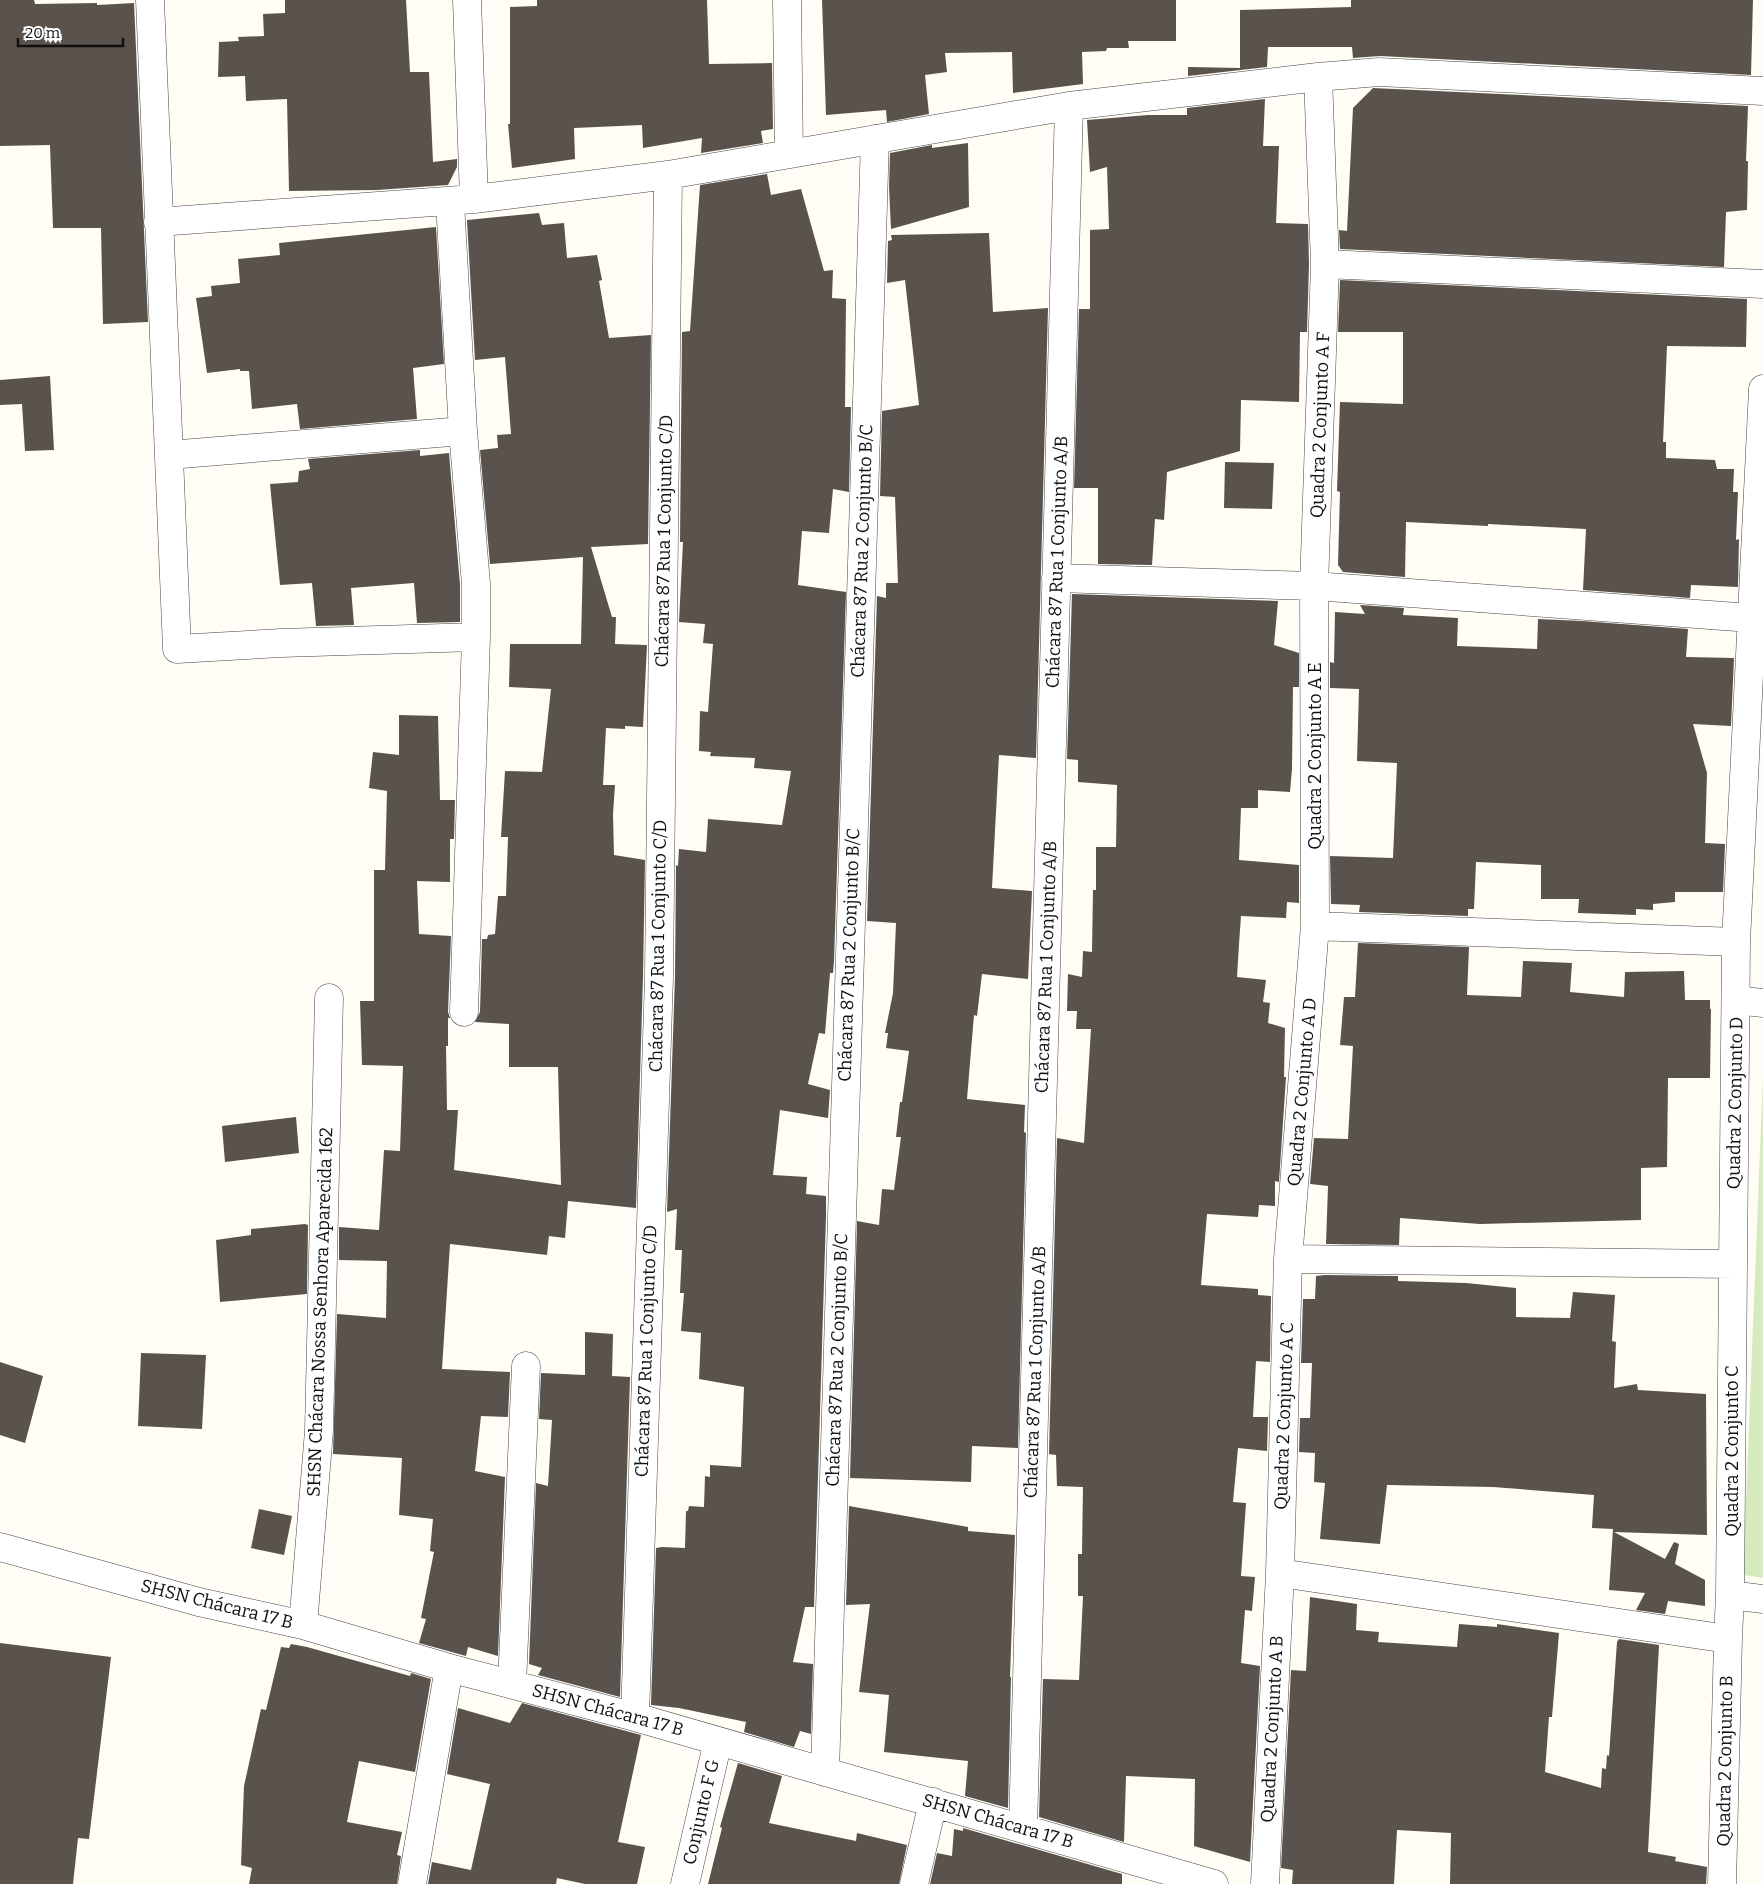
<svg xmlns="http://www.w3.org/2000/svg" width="1763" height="1884" font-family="Bitter,serif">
	<rect width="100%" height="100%" fill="#fffdf5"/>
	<path fill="#d5ebbd" d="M1763,1076v502l-20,-3z"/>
	<path fill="#5a524d" d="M0,0h34l1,4 62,-1v2l37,-2 14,319 -45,2 -2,-96h-48l-3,-83 -50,1z
		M285,0h121l4,72h19l4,90 24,-3v8l-9,18 -71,5 -88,1 -2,-92 -41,2 -1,-25 -27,1 1,-35 20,-1 -1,-4 26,-1 -1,-22 22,-1z
		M537,0h170l2,64 63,-1 1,66 -12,2 2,12 -62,10 1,-15 -59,10 -1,-23 -68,3 1,31 -63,9 -4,-44h2v-117l27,-1z
		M822,0h354v41h-48l1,7h-22l-1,3 -24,1 1,32 -70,9 -1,-41 -67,1 2,19 -22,3 4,39 -42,8 -1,-12 -60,5z
		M1351,0h402l-2,75 -371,-19 -27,2 -1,-11h-84l-1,20 -79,9v-9l52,1v-58l111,-3z
		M1373,88l375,18 -2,55h2l-1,49 -21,2 -2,55 -384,-18 -1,-19 8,1 6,-123z
		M1265,99l-2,47h16l-3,77 32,1 1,40 -2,68h-7l-1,70 -58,-2 -1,51 -73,21 -3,48 -9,-1 -3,46 -54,-1v-76h-24l5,-179h11v-79l19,-1 -2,-62 -17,5 -3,-52 61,-5h39v-7z
		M968,143l1,64 -78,22 -2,-42 1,-34 42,-8v3z
		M767,174l4,21 30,-6 23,82 9,-1 -1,28 14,1 -1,108h6l-2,85 -16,-3 -4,44 -27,-2 -4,54 48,7 -12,369 -1,12h-3l-5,61 -6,-1 -11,51 22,6 -2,28 -48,-8 -7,65 34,2 -1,17 20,2v20l-12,391h-9l-12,55 20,2 -2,70 -11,-3 -6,16 -50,-15 2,-10 -67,-14 -28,-3 5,-157 6,-1 23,1 1,-37h2l1,-5 15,1 1,-31 5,1v-12l31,2 3,-80 -45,-8 2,-46 -20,-2 3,-38h-4l2,-43h-7l2,-41 -10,3 8,-235 1,-112 2,1 1,-17 27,3 2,-33 74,6 9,-54 -37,-3 1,-10 -45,-2 1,-4 -12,-1 1,-40 8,1 5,-68 -10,-1 2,-19 -26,-2 4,-80h-3l2,-210 8,-1 10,-146z
		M539,213l3,12 22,-2 3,35 30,-3 5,25 -3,1 10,57 42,-3 -3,209 -57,3 21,70h4l-1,27 32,1 -4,82 -18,-1v3l-19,-1 -3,57h12l-2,29 1,41 31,5 -2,117 -7,231 -68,-7 -3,37 -16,-2 -2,19 -97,-11 -8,125 68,3 -2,45 -27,-1 -6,55 30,6 -7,179 -30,-9 -2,9 -47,-13 7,-24 -5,-1 13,-66 -4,-1 3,-32 -34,-4 3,-57 -69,-4 4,-140 49,4 1,-57 -48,-1v-33l40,3 5,-80 16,1 3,-85 -41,-1 -2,-64h14v-131h11l2,-79 -18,-3 4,-36 26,3v-40l39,1 2,84h15l-1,39h-4v43l-33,-1 2,53 32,2 -3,76 2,6h-2v28h-2l1,64h11l-4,60 107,15 -3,-118h-49v-43l-34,-2 5,-10 2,-73h5l1,-4 7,-1 3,-38h8l2,-59h-7l4,-66 37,1 9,-83 -42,-2 1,-43h71l2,-87 -93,7 -10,-114 18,-2 -1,-13 14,-1 -6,-77 -30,3 -8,-140z
		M436,227l8,137 -31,4 4,51 -117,10 -3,-25 -45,5 -3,-38h-9v-2l-33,4 -11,-75 16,-2 -1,-10 29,-3 -2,-24 42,-4 -1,-12z
		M989,233l4,79 55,-4 -12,450 -37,-3 -7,133 40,3 -4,88 -46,-5 -5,42 -3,-1 -7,84 58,6 -1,27 2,1 -8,315 -46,-2 -1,36 -121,-4 7,-257 22,4 3,-36 12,1 7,-53h-5l4,-35h2l7,-51 -23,-3 2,-15h-3l8,-40 3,-70 -29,-2 10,-325 9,2v-15h12l-3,-86 -15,-1 2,-85 37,-6 -14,-125 -18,3 1,-42 4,-1 -1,-5z
		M1340,280l407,19 -1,48 -79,-1 -4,96h3v16l49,2 2,9h17l-1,23h5l-2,48 3,-1 -1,48 -47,-2 -1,13 -107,-8 3,-61 -98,-5v2l-82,-4 -1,55 -62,-5 -5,-7 2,-73 -3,-1 3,-89 63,2v-72h-65z
		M50,376l4,74 -29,1 -3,-47 -22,1v-25z
		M420,450v6l29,-3 11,132v37l-43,1 -3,-40 -63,5 3,37 -38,1 -4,-43 -32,2 -10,-101 28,-2 1,-11 11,-2 -2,-10z
		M1225,462l49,1 -2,46 -48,-1z
		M1072,594l206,7 -4,44 25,8v34h-6l-1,82 -2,23 -32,-2v18h-17l-2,52 60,5v38l-12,-1 -1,16 -45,-2 -2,28 -2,33 29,3 -3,22 7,1 -2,20 17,5 -1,49h2l-7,105 -4,-1v25l-16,-1 -1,12 -51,-3 -6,71 57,4v6l13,1 -1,66 -14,-1 -3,56h15l-1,34 -29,-3 -5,54 13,1 -5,73 14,1 -3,34 -7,-1 -4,53 19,3 -10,196 -56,-16 1,-67 -69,-3 -2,66 -85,-25 4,-138 36,1 4,-84h-5v-42h4l1,-67 -26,-1 -1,-31 -7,-1 8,-316 27,5 7,-114h-15l1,-18h-10l1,-37 14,3 1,-26 9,1 1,-62h3v-43h20l1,-62 -39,-3v-22l-11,-1z
		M1360,605l44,3 -1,7 55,3 -1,28 80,3 1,-30 44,2 106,8 -2,28 48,1 -3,68 -38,-2 14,49 -2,70 20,1 -2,48h-48v10l-22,2v6l-17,-1v6l-58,-2 1,-14h-38v-34l-65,-3 -2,47h-6v7l-109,-4 1,-7 -29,-1 -1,-48 63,2 4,-95 -40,-2 2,-72 -29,-1v-26l4,1 1,-51 30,2z
		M1358,943l111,4 -2,48 54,2 2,-36 49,2 -2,29 54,5 1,-25 59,-1 1,29h25v9h1l-1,69h-42l-1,89 -26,1v52l-161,4 -80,-6 -1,27 -73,-1 2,-58 -18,-2 4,-46 34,1 5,-93 -13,-1 4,-48h11z
		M296,1117l3,36 -74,9 -3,-36z
		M305,1224l3,1 -1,69 -87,8 -4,-62 35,-5v-6z
		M1325,1275l73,1v5l68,2 50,5v29l54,1 3,-26 42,3 -3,46 4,1 -2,46 23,-4 1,6 68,4 1,141 -93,-3 51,27 9,-17 5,2 -4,20 30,16v26l-37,-5 -3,13 -29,-4 9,-17 -36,-3 4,-61 -21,-1 2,-33 -101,-8 -106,-2 -7,59 -60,-5 5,-56 -11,-1 1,-29 -16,-1 1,-34h10l2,-55h-11l2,-64h12l1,-23z
		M585,1332l28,2 -1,42 18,1 -10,320 -82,-22 4,-7 -13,-4 7,-181 12,3 4,-66 -13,-1 2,-46 44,2z
		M141,1353l65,2 -4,74 -64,-3z
		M0,1362l43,14 -18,67 -25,-8z
		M849,1506l119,21v4l47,4 -5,142h1l-3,131 -43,-12 3,-35 -84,-9 5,-57 -30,-3 11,-88 -24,1z
		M259,1509l33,7 -8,39 -33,-7z
		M1310,1597l47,7 -1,26 23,2 -1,10 79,5 2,-23 38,3v-3l62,9 -7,84h-3l-4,55 56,16 1,-20 4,1 1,-14 2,1 8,-114 2,-3 40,6 -11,207 28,5 -1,4 32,6 -1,17h-256l1,-51 -54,-3 -3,54h-102l1,-14 -12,-2 10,-198 15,1z
		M0,1643l111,14 -22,182 -11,-1 -5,46h-73z
		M291,1644l16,3 103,29 1,-3 20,6 -16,93 -56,-11 -12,61 55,10 -5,23 4,1 -4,28h-148l3,-16 -11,-3 3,-79 17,-77 5,1 15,-63 8,1z
		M522,1703l119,32 -23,107 27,5 -8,37h-52l-28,-6 -1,6h-128l4,-22 39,8 19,-86 -43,-10 11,-66 52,15z
		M738,1763l44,13 -13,47 87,18 1,-8 50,12 -8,39h-191l14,-56 -2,-1z
		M963,1828l159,46v10h-192l7,-31 15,3 2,-27 9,2z"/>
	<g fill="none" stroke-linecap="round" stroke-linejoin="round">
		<g stroke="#444" stroke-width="29">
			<path id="street" d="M150,0l27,649 104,-6 195,-6
				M467,0l7,199
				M787,0l2,154
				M450,202l13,229 13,153v53l-12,375
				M158,222l316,-23 194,-24 401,-69 249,-29 61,-5 384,19
				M1325,264l438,20
				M169,455l294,-24
				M1056,578l258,8 437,32
				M1315,926l421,16
				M1736,1000l27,3
				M1288,1259l445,5
				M0,1547l199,55 104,23 146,43 186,49 579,167
				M1280,1573l448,66
				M1730,1595l33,4
				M303,1625l16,-194 10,-433
				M512,1684l14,-318
				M635,1717l24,-740 9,-802
				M825,1772l50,-1633
				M1023,1829l46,-1723
				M412,1884l37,-216
				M685,1884l33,-143
				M914,1884l19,-82
				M1265,1884l15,-311 8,-314 27,-333 -1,-340 11,-322 -7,-187
				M1722,1884l6,-245 2,-44 6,-653 27,-553"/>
		</g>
		<use href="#street" stroke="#fff" stroke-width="28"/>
	</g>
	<g text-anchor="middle" stroke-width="5" stroke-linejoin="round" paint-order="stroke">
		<g font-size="18" fill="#111" stroke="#fff">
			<text transform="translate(1320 425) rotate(-88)" y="6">Quadra 2 Conjunto A F</text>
			<text transform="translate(664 541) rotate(-89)" y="6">Chácara 87 Rua 1 Conjunto C/D</text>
			<text transform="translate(862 551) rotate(-88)" y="6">Chácara 87 Rua 2 Conjunto B/C</text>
			<text transform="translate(1057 562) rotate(-88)" y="6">Chácara 87 Rua 1 Conjunto A/B</text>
			<text transform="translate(1315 756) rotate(-90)" y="6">Quadra 2 Conjunto A E</text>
			<text transform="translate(658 946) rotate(-89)" y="6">Chácara 87 Rua 1 Conjunto C/D</text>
			<text transform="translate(849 955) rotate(-88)" y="6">Chácara 87 Rua 2 Conjunto B/C</text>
			<text transform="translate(1046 967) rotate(-88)" y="6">Chácara 87 Rua 1 Conjunto A/B</text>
			<text transform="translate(1302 1092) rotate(-85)" y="6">Quadra 2 Conjunto A D</text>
			<text transform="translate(1735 1103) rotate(-89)" y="6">Quadra 2 Conjunto D</text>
			<text transform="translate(320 1312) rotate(-88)" y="6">SHSN Chácara Nossa Senhora Aparecida 162</text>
			<text transform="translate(646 1351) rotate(-88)" y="6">Chácara 87 Rua 1 Conjunto C/D</text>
			<text transform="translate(837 1360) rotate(-88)" y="6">Chácara 87 Rua 2 Conjunto B/C</text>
			<text transform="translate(1035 1372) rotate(-88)" y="6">Chácara 87 Rua 1 Conjunto A/B</text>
			<text transform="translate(1284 1416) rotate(-88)" y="6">Quadra 2 Conjunto A C</text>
			<text transform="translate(1732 1451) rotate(-90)" y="6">Quadra 2 Conjunto C</text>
			<text transform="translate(217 1604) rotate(14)" y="6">SHSN Chácara 17 B</text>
			<text transform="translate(608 1710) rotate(15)" y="6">SHSN Chácara 17 B</text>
			<text transform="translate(1272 1729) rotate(-87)" y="6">Quadra 2 Conjunto A B</text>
			<text transform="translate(1725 1761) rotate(-89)" y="6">Quadra 2 Conjunto B</text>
			<text transform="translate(701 1812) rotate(-77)" y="6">Conjunto F G</text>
			<text transform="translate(998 1821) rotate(16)" y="6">SHSN Chácara 17 B</text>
		</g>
	</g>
	<path d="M18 38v8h105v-8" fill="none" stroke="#111111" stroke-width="2.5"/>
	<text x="25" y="38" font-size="15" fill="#111111" stroke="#ffffff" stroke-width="4" paint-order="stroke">20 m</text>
</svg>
